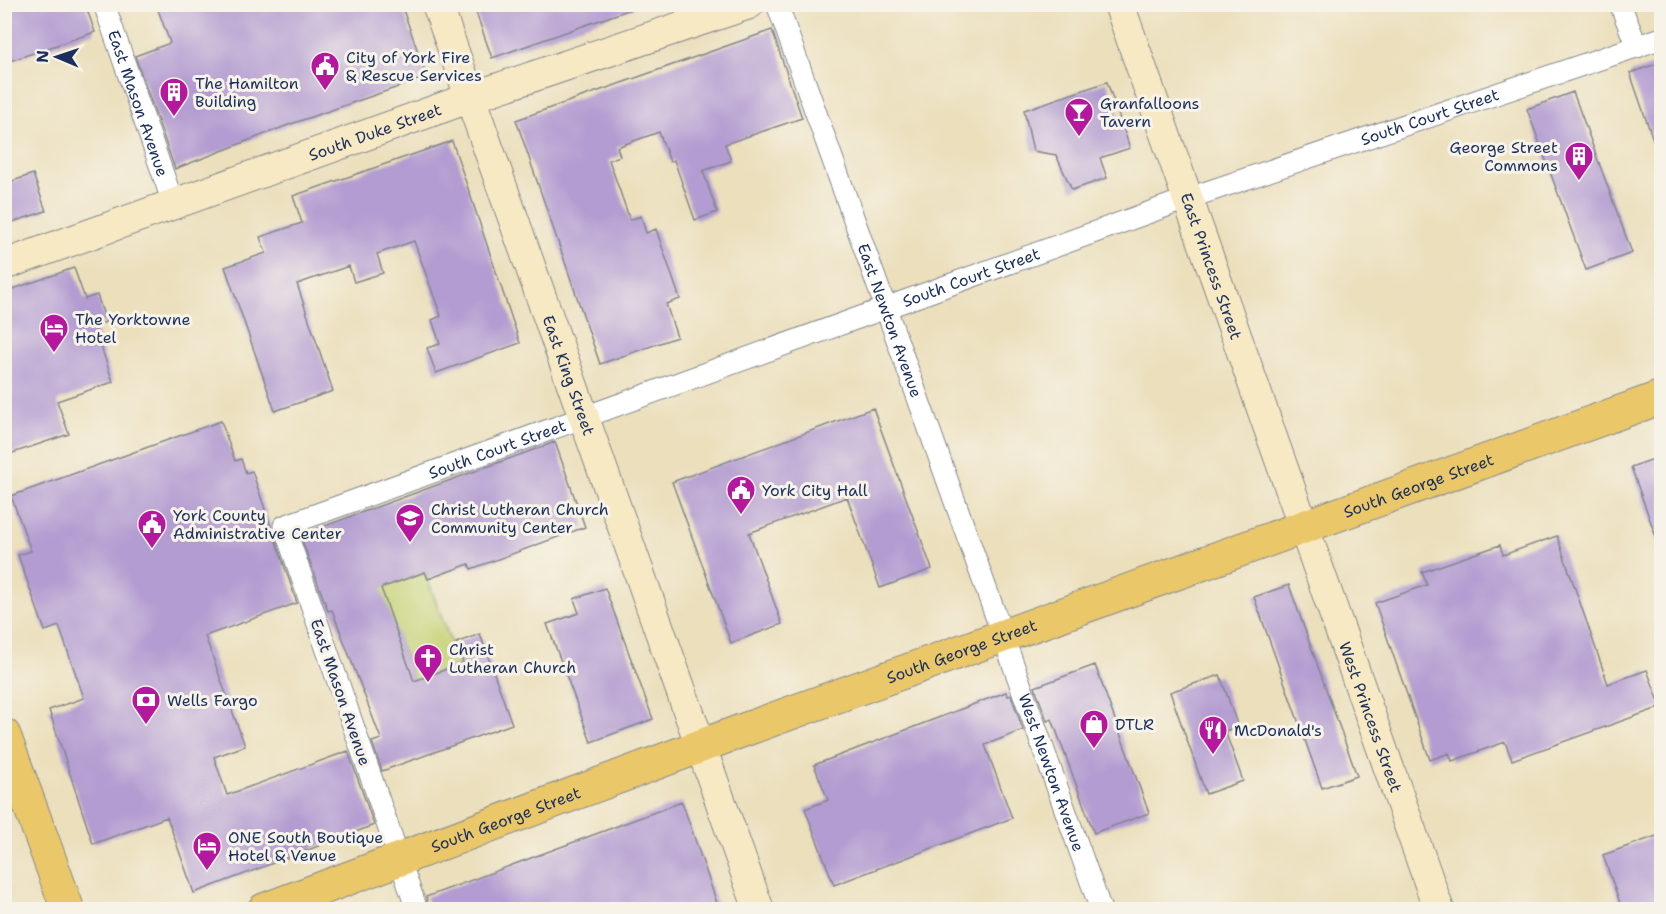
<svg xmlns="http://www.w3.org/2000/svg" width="1666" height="914" font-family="'Shantell Sans',sans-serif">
	<rect width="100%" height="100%" fill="#f7f3e8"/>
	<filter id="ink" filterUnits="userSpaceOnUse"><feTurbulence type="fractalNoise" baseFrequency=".0167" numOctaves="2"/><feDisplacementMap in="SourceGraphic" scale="12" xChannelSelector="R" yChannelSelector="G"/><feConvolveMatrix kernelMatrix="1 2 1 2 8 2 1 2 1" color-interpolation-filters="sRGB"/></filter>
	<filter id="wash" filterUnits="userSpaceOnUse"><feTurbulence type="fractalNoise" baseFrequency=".008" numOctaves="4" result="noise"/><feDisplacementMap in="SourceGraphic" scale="24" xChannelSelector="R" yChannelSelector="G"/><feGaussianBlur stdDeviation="1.35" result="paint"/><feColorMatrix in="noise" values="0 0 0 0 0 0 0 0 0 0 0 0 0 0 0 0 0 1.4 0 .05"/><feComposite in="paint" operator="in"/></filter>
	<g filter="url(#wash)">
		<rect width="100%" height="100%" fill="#ebdfbc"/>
		<path fill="#c5d273" stroke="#708068" stroke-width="1.5" d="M425,572l29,79 4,-1 5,13 -49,18 -29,-80 -9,-12z"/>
		<g id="blocks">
			<path fill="#b39cd1" d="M4,4h81l10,28 -91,31z
				M156,4h245l26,73 -136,47 -116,45 -40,-113 35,-13z
				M473,4h161v4l-142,50z
				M772,30l30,88 -77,26 6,17 -28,10 14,41 -22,8 -21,-60 -4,2 -11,-30 -42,15 3,9 -11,4 21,60 11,-4 5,17 10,-4 24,70 -14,5 11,33 -77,27 -84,-244z
				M1662,62v92h-4l-28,-81z
				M1107,82l23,66 -30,10 7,20 -35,12 -16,-35 -23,-4 -9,-41z
				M1573,92l59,161 -46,17 -59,-161z
				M452,141l68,202 -84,30 -9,-25 13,-4 -8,-24 9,-4 -27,-75 -37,13 6,19 -29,9 -5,-16 -52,18 36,107 -58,20 -50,-144 41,-14 -6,-16 42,-14 -9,-27z
				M33,174l13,37 -42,14v-41z
				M74,268l11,31 12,-4 9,27 -12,4 19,56 -56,19 12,33 -65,22v-164z
				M873,408l59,161 -52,19 -33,-91 -98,36 33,91 -51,19 -59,-161z
				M221,421l14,40 6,-2 5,14 6,-2 45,132 -92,33 40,110 -31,11 13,38 121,-44 26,74 -180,68 -27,-76 -74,27 -44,-134 35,-12 -25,-72 -14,5 -27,-76 13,-4 -20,-55z
				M555,442l30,85 -114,42 -2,-5 -41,15 -3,-7 -44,16 33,93 49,-18 -7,-20 24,-9 32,90 -130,47 -10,-29 9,-3 -49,-129 -4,1 -28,-76z
				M1662,456v88l-3,1 -28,-78z
				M1557,536l51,148 39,-14 14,37 -149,53 -7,-18 -53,19 -3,-8 -19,7 -55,-157 52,-18 -5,-13 78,-27 3,10z
				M1289,585l68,191 -35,12 -68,-191z
				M605,588l48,131 -62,23 -44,-118 32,-11 -5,-14z
				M1095,665l54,148 -55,20 -42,-114 -5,2 -12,-34z
				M1220,675l18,52 -13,4 18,50 -37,13 -36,-102z
				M1006,692l2,4 3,-1 12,35 -38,15 27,73 -178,67 -29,-76 23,-9 -14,-35z
				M682,802l37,107h-290l-3,-12z
				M1662,834v75h-40l-19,-54z"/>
		</g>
	</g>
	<g filter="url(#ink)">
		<use href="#blocks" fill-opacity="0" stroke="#83878d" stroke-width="1.5"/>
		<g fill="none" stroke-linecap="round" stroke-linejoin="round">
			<g stroke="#83878d" stroke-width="23">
				<g id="street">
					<path id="s1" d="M104,4l69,199"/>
					<path id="s2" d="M777,4l324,906"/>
					<path d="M1620,4l17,43"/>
					<path id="s3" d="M417,910l-133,-384 905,-328 473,-160"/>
				</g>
			</g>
			<g stroke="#83878d" stroke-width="32">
				<g id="secondary">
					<path id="s4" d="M437,4l322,906"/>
					<path id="s5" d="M1119,4l320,906"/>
					<path id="s6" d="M4,265l465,-167 280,-94"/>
				</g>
			</g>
			<g stroke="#83878d" stroke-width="35">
				<g id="primary">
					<path d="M4,735l64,175"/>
					<path id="s7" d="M264,910l477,-179 921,-334"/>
				</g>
			</g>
			<use href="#street" stroke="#fff" stroke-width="21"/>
			<use href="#secondary" stroke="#f7e9c3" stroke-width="30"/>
			<use href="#primary" stroke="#eac769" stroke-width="33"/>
		</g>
	</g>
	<defs>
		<g id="civic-pin" transform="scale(1.5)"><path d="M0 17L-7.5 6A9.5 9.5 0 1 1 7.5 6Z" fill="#b5179e" stroke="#f7f3e8"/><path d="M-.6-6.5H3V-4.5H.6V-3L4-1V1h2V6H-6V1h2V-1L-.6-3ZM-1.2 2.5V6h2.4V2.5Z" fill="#fff"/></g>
		<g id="building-pin" transform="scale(1.5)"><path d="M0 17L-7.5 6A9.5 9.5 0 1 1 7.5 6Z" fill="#b5179e" stroke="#f7f3e8"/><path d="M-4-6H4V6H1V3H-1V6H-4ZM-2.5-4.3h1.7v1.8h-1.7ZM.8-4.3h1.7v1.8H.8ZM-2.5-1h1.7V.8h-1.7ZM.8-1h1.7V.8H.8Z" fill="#fff"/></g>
		<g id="bar-pin" transform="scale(1.5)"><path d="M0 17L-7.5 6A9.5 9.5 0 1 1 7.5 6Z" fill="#b5179e" stroke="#f7f3e8"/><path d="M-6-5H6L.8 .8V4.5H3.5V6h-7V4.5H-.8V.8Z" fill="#fff"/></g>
		<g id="hotel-pin" transform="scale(1.5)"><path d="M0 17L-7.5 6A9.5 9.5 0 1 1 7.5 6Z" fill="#b5179e" stroke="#f7f3e8"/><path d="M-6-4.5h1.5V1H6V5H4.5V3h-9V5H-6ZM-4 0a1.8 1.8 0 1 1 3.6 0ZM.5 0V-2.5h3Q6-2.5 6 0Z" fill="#fff"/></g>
		<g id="school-pin" transform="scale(1.5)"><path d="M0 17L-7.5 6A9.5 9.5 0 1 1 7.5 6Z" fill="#b5179e" stroke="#f7f3e8"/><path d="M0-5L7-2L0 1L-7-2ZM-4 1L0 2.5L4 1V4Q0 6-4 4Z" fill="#fff"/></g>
		<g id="church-pin" transform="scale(1.5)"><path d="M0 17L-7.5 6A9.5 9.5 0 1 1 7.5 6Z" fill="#b5179e" stroke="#f7f3e8"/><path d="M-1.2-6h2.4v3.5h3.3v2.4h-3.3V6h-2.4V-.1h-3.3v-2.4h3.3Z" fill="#fff"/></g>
		<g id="bank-pin" transform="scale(1.5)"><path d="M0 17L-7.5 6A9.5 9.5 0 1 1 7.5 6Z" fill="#b5179e" stroke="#f7f3e8"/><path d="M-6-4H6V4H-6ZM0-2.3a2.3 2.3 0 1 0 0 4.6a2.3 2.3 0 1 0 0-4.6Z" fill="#fff"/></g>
		<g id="shop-pin" transform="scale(1.5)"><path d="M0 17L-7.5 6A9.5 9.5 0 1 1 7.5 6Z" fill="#b5179e" stroke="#f7f3e8"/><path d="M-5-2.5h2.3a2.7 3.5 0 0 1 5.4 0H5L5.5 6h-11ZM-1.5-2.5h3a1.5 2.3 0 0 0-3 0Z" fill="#fff"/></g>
		<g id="restaurant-pin" transform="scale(1.5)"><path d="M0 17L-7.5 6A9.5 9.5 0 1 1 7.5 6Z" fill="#b5179e" stroke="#f7f3e8"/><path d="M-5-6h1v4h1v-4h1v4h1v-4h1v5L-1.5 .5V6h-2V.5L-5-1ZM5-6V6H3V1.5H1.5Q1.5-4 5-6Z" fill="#fff"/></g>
	</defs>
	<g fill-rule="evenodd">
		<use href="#civic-pin" x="325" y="66"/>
		<use href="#building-pin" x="174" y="92"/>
		<use href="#bar-pin" x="1079" y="112"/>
		<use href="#building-pin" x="1579" y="156"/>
		<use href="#hotel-pin" x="54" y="328"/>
		<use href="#civic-pin" x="741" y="490"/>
		<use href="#school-pin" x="410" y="518"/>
		<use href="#civic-pin" x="152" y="524"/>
		<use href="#church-pin" x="428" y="658"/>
		<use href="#bank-pin" x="146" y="700"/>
		<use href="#shop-pin" x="1094" y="724"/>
		<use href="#restaurant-pin" x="1213" y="730"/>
		<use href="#hotel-pin" x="207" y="846"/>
	</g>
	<g text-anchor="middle" stroke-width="6" stroke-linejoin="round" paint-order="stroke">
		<g font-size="16" fill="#1b2f5e" stroke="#f7f3e8" text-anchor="start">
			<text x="346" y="63">City of York Fire<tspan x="346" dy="18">&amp; Rescue Services</tspan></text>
			<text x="195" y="89">The Hamilton<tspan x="195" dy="18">Building</tspan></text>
			<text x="1100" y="109">Granfalloons<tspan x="1100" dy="18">Tavern</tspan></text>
			<text x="1558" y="153" text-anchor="end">George Street<tspan x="1558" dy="18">Commons</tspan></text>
			<text x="75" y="325">The Yorktowne<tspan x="75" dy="18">Hotel</tspan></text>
			<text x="762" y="496">York City Hall</text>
			<text x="431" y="515">Christ Lutheran Church<tspan x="431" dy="18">Community Center</tspan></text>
			<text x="173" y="521">York County<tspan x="173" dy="18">Administrative Center</tspan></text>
			<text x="449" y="655">Christ<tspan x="449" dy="18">Lutheran Church</tspan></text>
			<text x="167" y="706">Wells Fargo</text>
			<text x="1115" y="730">DTLR</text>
			<text x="1234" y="736">McDonald's</text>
			<text x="228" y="843">ONE South Boutique<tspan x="228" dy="18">Hotel &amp; Venue</tspan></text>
		</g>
		<g font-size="16" fill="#1b2f5e" stroke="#f7f3e8">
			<text dy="6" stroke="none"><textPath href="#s1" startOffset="105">East Mason Avenue</textPath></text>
			<text dy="6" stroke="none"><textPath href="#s3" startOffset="1623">South Court Street</textPath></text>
			<text dy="6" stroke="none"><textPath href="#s6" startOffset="394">South Duke Street</textPath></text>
			<text dy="6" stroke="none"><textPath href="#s5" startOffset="278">East Princess Street</textPath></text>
			<text dy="6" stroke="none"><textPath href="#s3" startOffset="1137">South Court Street</textPath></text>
			<text dy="6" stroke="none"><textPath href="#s2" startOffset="336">East Newton Avenue</textPath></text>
			<text dy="6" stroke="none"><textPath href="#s4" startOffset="394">East King Street</textPath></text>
			<text dy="6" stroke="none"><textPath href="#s3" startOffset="633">South Court Street</textPath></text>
			<text dy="6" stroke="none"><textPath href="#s7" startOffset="1230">South George Street</textPath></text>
			<text dy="6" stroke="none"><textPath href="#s7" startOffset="744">South George Street</textPath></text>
			<text transform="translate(341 692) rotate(71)" y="6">East Mason Avenue</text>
			<text dy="6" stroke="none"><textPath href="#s5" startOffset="756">West Princess Street</textPath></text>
			<text dy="6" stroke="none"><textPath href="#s2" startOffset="816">West Newton Avenue</textPath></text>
			<text dy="6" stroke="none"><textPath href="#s7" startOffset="258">South George Street</textPath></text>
		</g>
	</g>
	<rect width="1666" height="914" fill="none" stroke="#f7f3e8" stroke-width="24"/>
	<g transform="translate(57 57) rotate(272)" stroke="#f7f3e8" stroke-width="4.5" paint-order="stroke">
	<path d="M0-4.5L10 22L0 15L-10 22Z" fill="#1b2f5e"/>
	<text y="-9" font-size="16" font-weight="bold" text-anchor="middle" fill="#1b2f5e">N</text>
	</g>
</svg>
